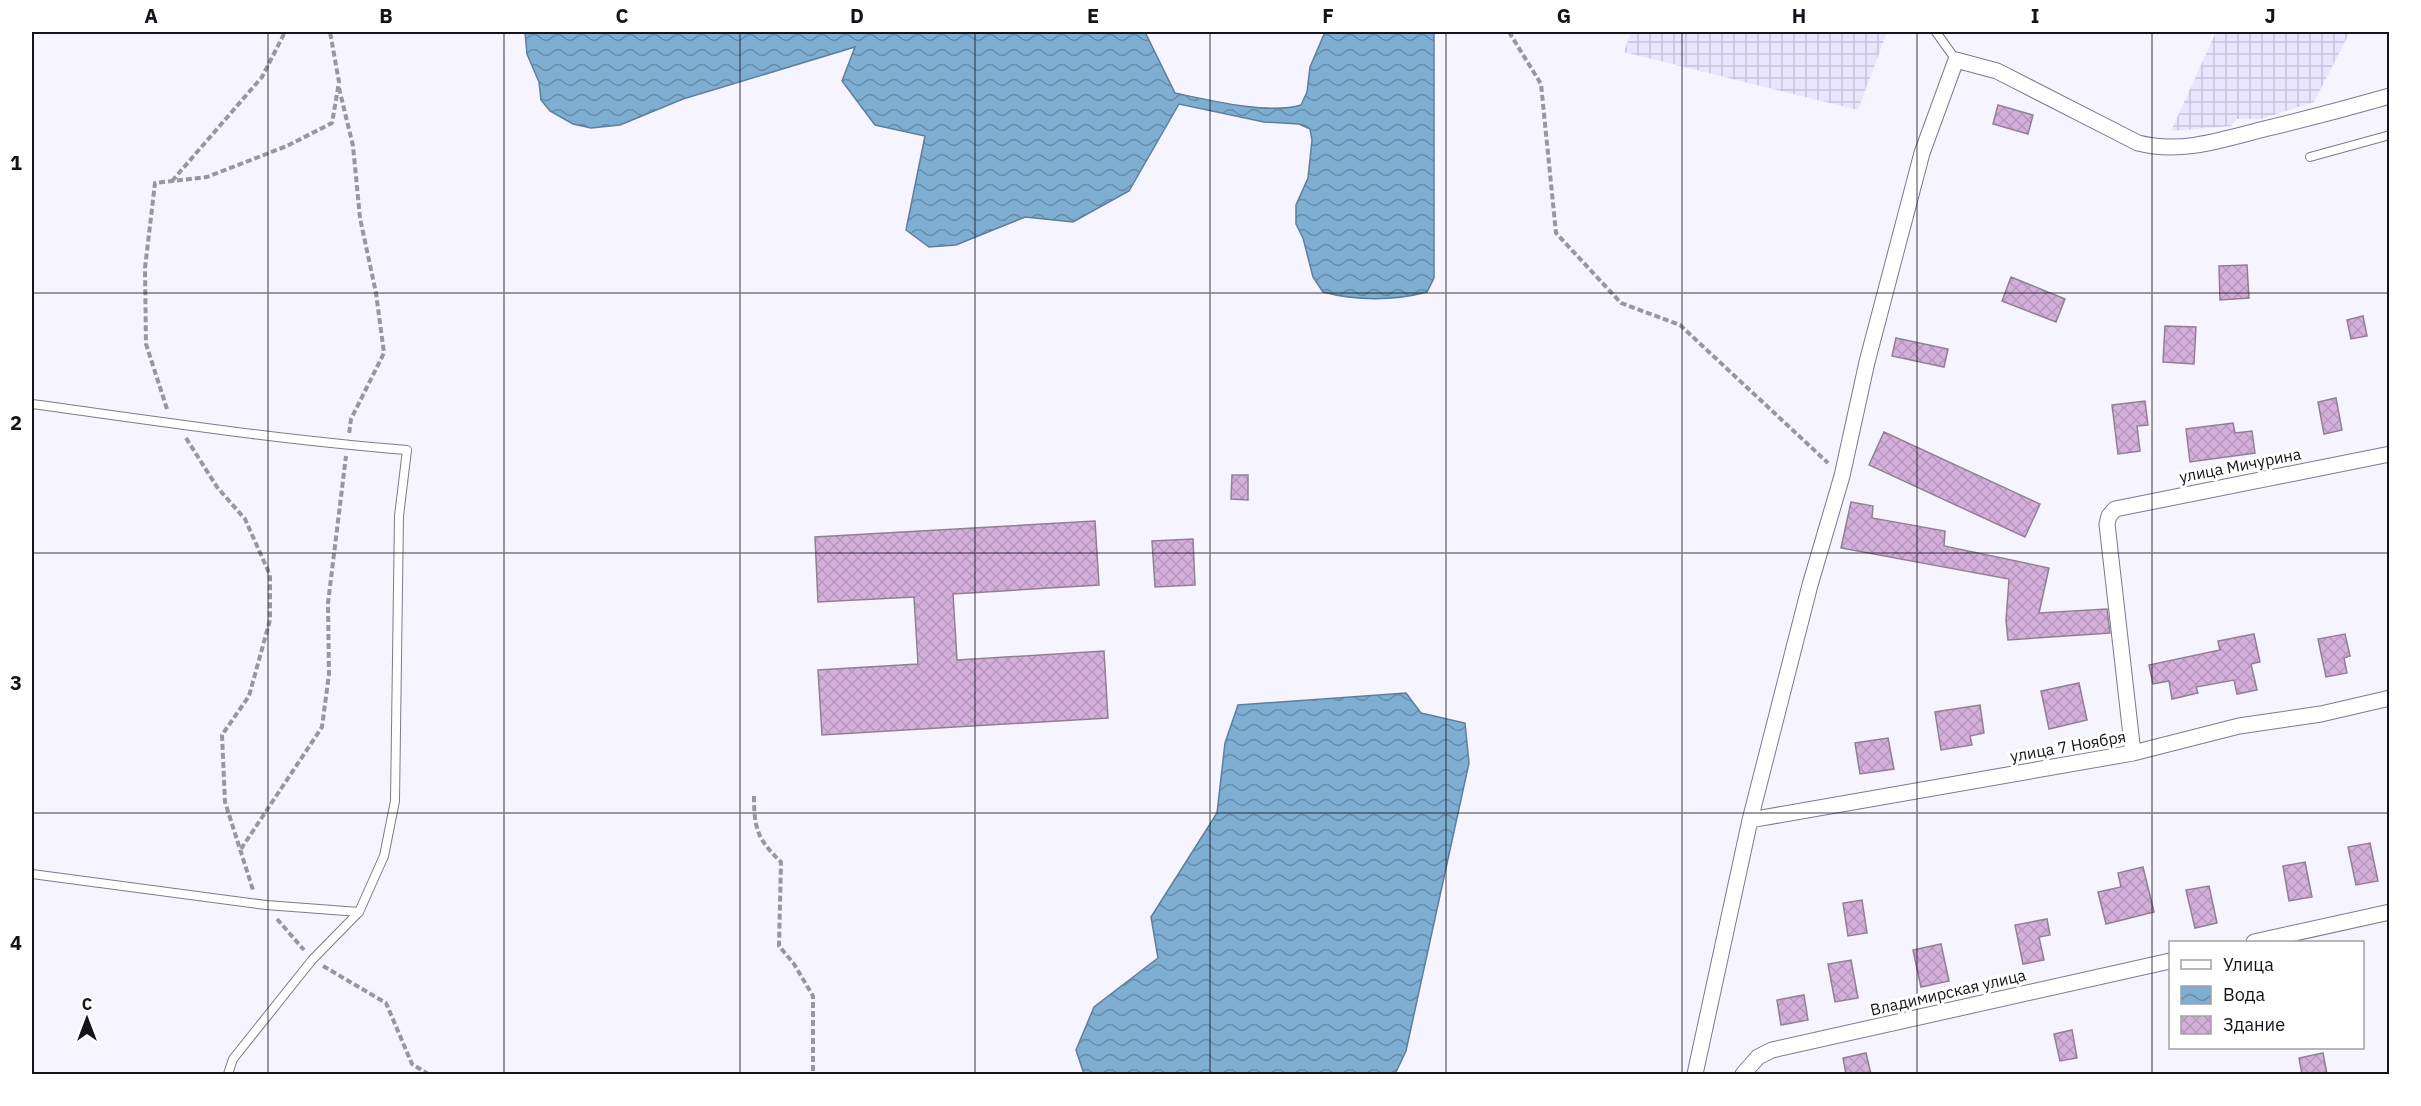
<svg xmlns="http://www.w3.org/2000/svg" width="2421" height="1106" font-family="'IBM Plex Sans',sans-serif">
	<defs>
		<pattern id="industrial-grid" width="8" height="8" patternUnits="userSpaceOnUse" patternTransform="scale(1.5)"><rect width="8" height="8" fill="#eae5ff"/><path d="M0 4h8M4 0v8" fill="none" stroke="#c8c3da"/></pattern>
		<pattern id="water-waves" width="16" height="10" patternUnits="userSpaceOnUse" patternTransform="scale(1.5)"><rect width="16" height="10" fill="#7eaed2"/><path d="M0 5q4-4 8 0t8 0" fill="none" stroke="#668caa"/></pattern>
		<pattern id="building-cross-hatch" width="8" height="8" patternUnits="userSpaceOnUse" patternTransform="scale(1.5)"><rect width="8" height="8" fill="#d5afdb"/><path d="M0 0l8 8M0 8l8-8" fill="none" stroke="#b696bb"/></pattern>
	</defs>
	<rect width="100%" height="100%" fill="#f6f4fe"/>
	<path fill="url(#industrial-grid)" d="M1631,32h256l-29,78 -234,-58z
		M2216,32h134l-36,70 -53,17h-24l-6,7 -60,5z"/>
	<path fill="url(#water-waves)" stroke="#5e7f9b" stroke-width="1.5" d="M525,32h620l30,61c33,7 94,22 126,12l6,-13 3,-25 15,-35h109v246l-7,14c-33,9 -71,9 -104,0l-10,-15 -10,-39 -7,-14v-19l12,-27 4,-38 -2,-11 -11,-5 -35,-2 -85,-18 -50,87 -56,31 -48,-5 -69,28 -27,2 -23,-17 19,-94 -50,-11 -33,-44 13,-34 -172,52 -63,26 -29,3 -18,-4 -23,-13 -9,-11 -2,-18 -12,-28z
		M1406,693l15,20 44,10 4,40 -63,288 -11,23h-311l-8,-24 18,-43 64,-49 -7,-41 66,-104 8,-70 13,-38z"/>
	<path fill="url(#building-cross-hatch)" stroke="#918094" stroke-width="1.5" d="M1998,105l35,10 -5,19 -35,-10z
		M2247,265l2,33 -29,2 -1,-34z
		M2011,277l54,22 -9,23 -54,-21z
		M2363,316l4,20 -16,3 -4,-19z
		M2165,326l31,1 -2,37 -31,-2z
		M1896,338l52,11 -4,18 -52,-11z
		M2336,398l6,32 -18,4 -6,-32z
		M2145,401l3,24 -11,1 3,25 -22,3 -6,-49z
		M2233,423l2,10 17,-2 3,22 -65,9 -4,-33z
		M1884,432l156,72 -15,33 -156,-72z
		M1232,475h16v25l-17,-1z
		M1851,502l22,4 -1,12 73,13 -1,15 105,22 -10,45 68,-4 3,24 -102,7 -2,-20 3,-41 -168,-31z
		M1095,521l4,64 -146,9 4,66 147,-9 4,67 -286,17 -4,-65 100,-6 -4,-67 -96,5 -3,-65z
		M1193,539l2,46 -40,2 -3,-46z
		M2254,634l6,28 -9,2 6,26 -20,4 -3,-14 -38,7 2,6 -26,6 -3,-18 -16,3 -4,-19 71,-15 -2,-9z
		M2345,634l5,22 -6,2 3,15 -21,4 -8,-38z
		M2079,683l8,37 -38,9 -8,-38z
		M1980,705l4,28 -14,3 2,9 -31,5 -6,-38z
		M1888,738l6,31 -34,5 -5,-31z
		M2370,843l8,38 -22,4 -8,-38z
		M2305,862l7,35 -23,4 -6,-35z
		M2143,867l11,45 -48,12 -8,-32 23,-5 -3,-14z
		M2209,886l8,37 -22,5 -9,-38z
		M1862,900l5,33 -19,3 -5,-33z
		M2047,919l3,16 -11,2 5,23 -21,4 -8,-39z
		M1941,944l8,37 -28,6 -8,-37z
		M1851,960l7,38 -23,4 -7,-38z
		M1804,995l4,25 -27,5 -4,-25z
		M2072,1030l5,28 -17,3 -6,-27z
		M1866,1053l5,21h-25l-3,-16z
		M2323,1053l4,21h-25l-3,-16z"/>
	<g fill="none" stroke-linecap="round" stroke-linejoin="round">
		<g stroke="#7f7990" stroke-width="10">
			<path id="lane" d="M1936,32l20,28
				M2310,157l80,-22
				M32,404c124,17 249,36 375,46l-8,66 -4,285 -11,55 -25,56 -47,48 -79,99 -5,15
				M32,874l234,31 93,7"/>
		</g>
		<g stroke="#7f7990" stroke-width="17">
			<path id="street" d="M2133,753l-26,-229 2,-8 6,-7 275,-55
				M1750,820l383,-67 106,-27 82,-12 69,-16
				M2254,942l136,-30
				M1695,1074l55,-254 60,-235 32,-109 25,-114 55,-209 34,-93 41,11 141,72c43,11 84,-3 126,-14 42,-10 84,-21 126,-33
				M1743,1074l15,-17 14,-7 398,-89"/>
		</g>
		<path stroke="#98969f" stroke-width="4" stroke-dasharray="6 3" stroke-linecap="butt" d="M1509,32l32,52 15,149 65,70 59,22 148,138
			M339,88l14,58 7,72 16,75 8,60 -33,66 -2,15
			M172,181l90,-104 23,-45
			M167,409l-21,-65 -1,-76 10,-85 52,-6 80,-31 45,-23 7,-41 -9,-50
			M186,438l31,49 28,32 25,56v45l-21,76 -27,39 3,67 28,88
			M754,796c0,32 3,43 27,66l-2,84 15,18 19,32v78
			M241,849l81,-122 7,-53 -1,-71 18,-147
			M277,919l27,31
			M323,966l63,37 26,61 16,10"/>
		<use href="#lane" stroke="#fff" stroke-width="8"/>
		<use href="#street" stroke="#fff" stroke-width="15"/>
	</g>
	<path fill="none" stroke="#14121b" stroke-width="1.5" stroke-opacity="0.55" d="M268,32v1042M504,32v1042M740,32v1042M975,32v1042M1210,32v1042M1446,32v1042M1682,32v1042M1917,32v1042M2152,32v1042M32,293h2358M32,553h2358M32,813h2358"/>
	<g text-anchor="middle" stroke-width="6" stroke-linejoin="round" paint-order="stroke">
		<g font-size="16" fill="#14121b" stroke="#fff">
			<text transform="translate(2240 465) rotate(-11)" y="6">улица Мичурина</text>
			<text transform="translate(2068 746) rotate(-10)" y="6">улица 7 Ноября</text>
			<text transform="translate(1948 992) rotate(-13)" y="6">Владимирская улица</text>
		</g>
	</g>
	<rect width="2421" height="1106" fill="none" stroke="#ffffff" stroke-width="66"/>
	<rect x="2169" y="941" width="195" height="108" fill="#ffffff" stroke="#a1a0a4" stroke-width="1.5"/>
	<rect x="2181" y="960" width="30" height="9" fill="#ffffff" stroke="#a1a0a4" stroke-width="1.5"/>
	<text x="2223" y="971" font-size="18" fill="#14121b">Улица</text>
	<rect x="2181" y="986" width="30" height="18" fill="url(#water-waves)" stroke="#a1a0a4" stroke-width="1.5"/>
	<text x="2223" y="1001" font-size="18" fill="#14121b">Вода</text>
	<rect x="2181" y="1016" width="30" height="18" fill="url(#building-cross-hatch)" stroke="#a1a0a4" stroke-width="1.5"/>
	<text x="2223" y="1031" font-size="18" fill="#14121b">Здание</text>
	<g transform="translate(87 1019)" stroke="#ffffff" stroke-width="4.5" paint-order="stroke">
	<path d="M0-4.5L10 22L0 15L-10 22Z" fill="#14121b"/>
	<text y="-9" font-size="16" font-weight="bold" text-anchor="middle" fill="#14121b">С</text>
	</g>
	<rect x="33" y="33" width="2355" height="1040" fill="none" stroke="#14121b" stroke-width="2"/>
	<g font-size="20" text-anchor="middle" font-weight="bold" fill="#14121b">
		<text x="151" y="23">A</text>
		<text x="386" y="23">B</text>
		<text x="622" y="23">C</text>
		<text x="857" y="23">D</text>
		<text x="1093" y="23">E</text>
		<text x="1328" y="23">F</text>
		<text x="1564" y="23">G</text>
		<text x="1799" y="23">H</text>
		<text x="2035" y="23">I</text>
		<text x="2270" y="23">J</text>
		<text x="16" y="170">1</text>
		<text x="16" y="430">2</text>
		<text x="16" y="690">3</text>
		<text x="16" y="950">4</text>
	</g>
</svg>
